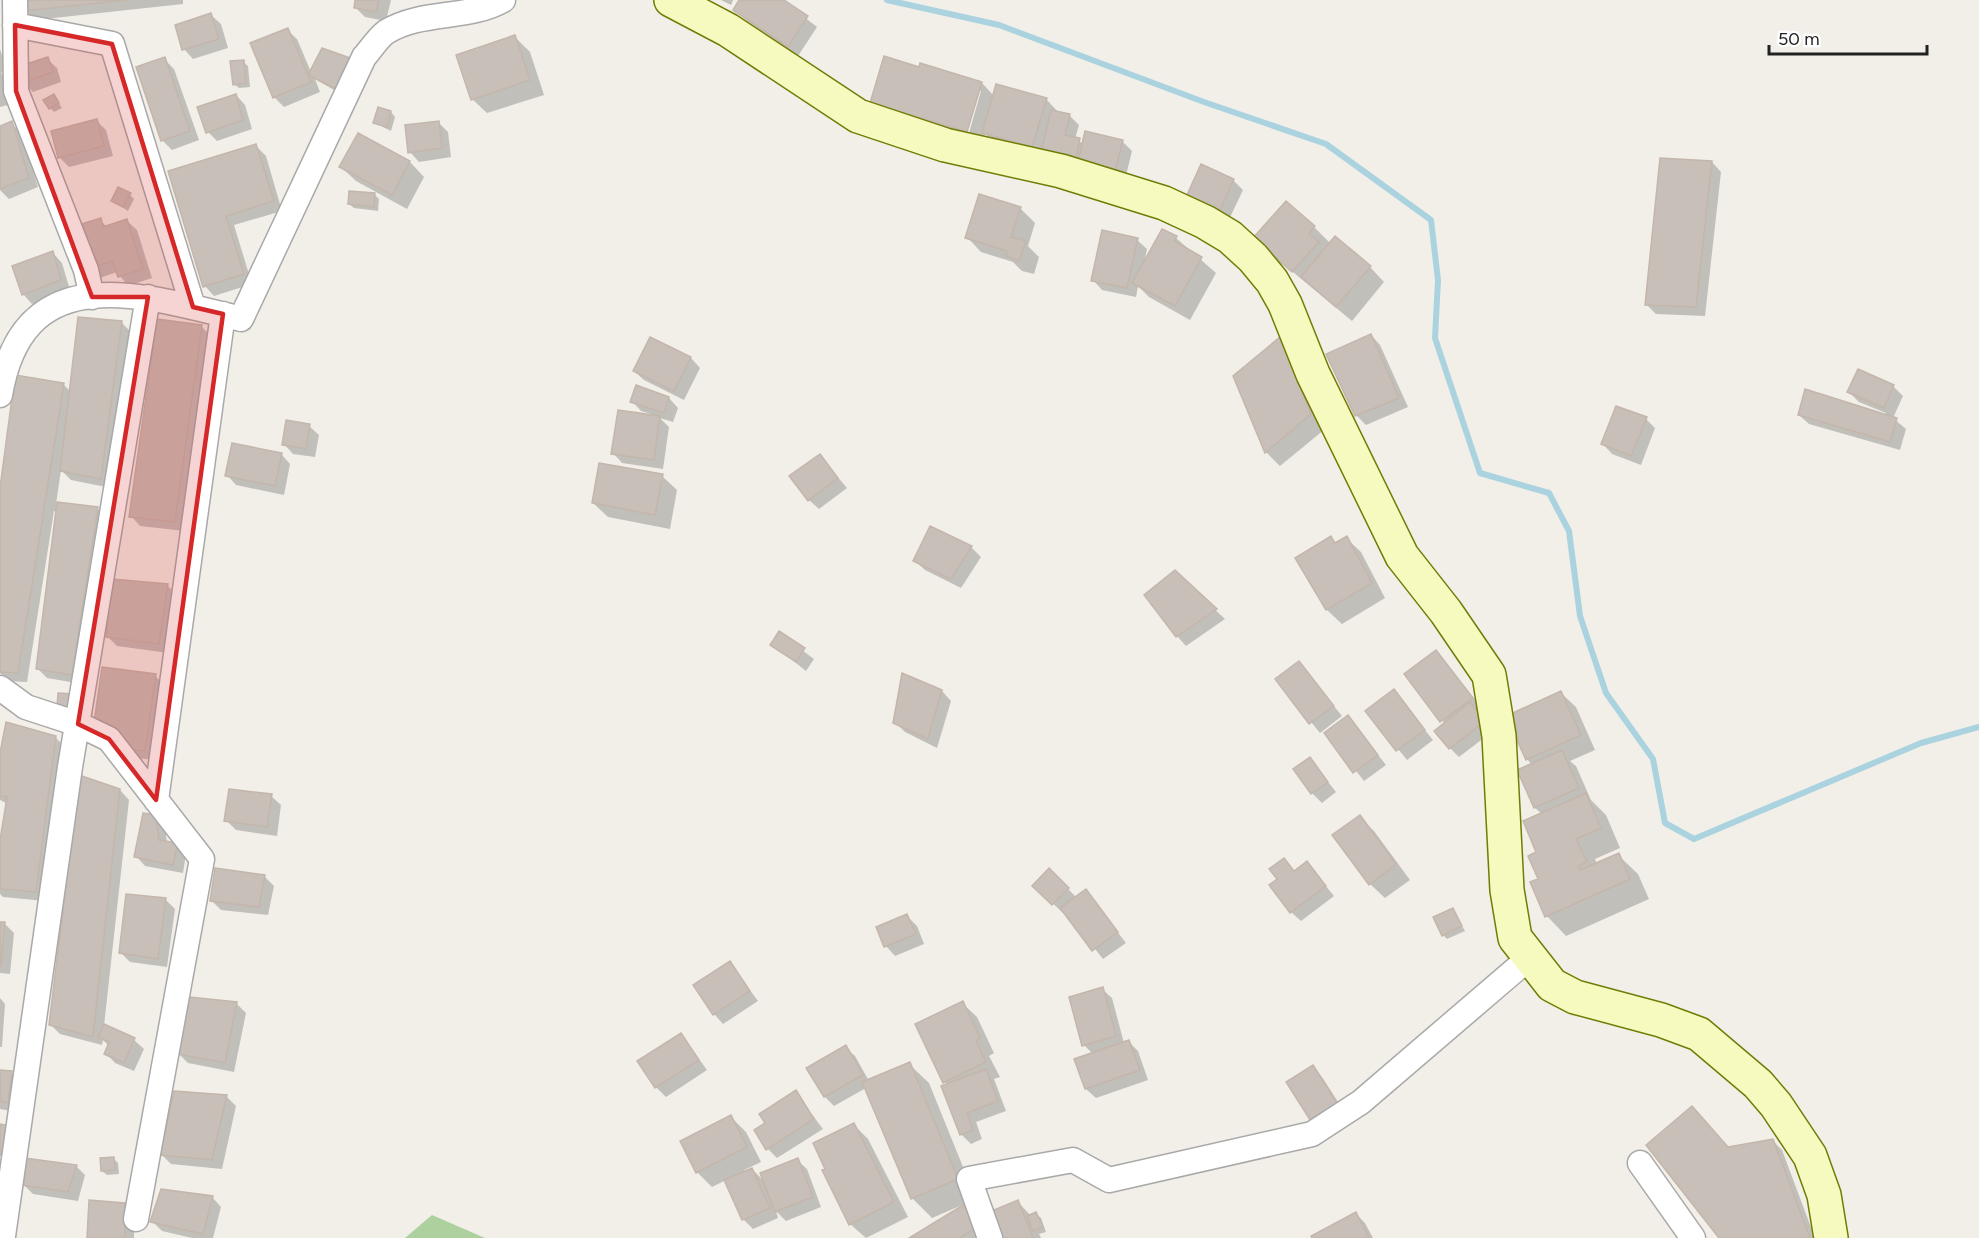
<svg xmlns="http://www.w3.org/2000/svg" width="1979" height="1238" font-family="Figtree,sans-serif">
	<rect width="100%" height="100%" fill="#f2efe9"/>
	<path fill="#add19e" d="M432,1215l53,23h-80z"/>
	<path fill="#0003" fill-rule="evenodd" d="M24,0h159v4l-148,16 -10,-10z
		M357,0h34l-5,21 -21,-4 -9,-9z
		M721,0h12l-2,5z
		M741,0h41l35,27 -19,29 -53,-37 -10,-9z
		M211,15l10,9 7,24 -35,11 -9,-10z
		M287,30l10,9 14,33 12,-22 26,10 10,9 -13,28 -31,-18 5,13 -36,15 -10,-10z
		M515,37l15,15 14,43 -57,18 -15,-14z
		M0,49l7,21 -6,3 5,4 6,27 -12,3z
		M47,59l10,9 4,14 -28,10 -10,-10z
		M164,59l10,10 25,71 -27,10 -10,-10z
		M243,62l5,4 2,21 -11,1 -5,-4z
		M921,65l61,18 12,13 52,3 13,14 10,2 10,10 -4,14 9,5 38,-3 10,10 -9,37 -125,-41 -13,-13 -3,12 -96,-29 -15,-15 49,-33zM978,91h3l-14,49 -3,-1z
		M236,95l9,10 7,24 -35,12 -9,-9z
		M54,96l8,12 -8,4 -4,-4z
		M391,112l4,5 -4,14 -16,-8z
		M97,121l9,9 7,26 -44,11 -9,-9 -7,-26z
		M438,122l10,10 3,25 -32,5 -9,-10z
		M11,123l10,10 17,54 -29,12 -9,-9v-63z
		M358,135l52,27 14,15 -17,32 -51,-28 -15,-14z
		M256,146l10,10 16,55 -48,14 18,59 -38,12 -9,-10 -35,-114z
		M1712,162l9,10 -16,144 -49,-2 -10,-10z
		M1233,180l10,10 -19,40 -31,-15z
		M130,195l4,4 -6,12 -15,-10z
		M375,195l4,4 -1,12 -24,-3 -5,-4z
		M1020,208l15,15 -7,23 11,11 -5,17 -12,-3 -9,-9 -32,-10 -14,-15z
		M100,220l7,7 20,-6 10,9 15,48 -24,8 -11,-14 -20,7 -10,-10z
		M1314,227l17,17 39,23 14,15 -32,39 -82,-68z
		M1176,238l40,35 -26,47 -41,-23 -11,-11 -2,11 -34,-7 -9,-10 44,-40 10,9 -3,15z
		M53,253l9,10 8,27 -38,14 -9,-10z
		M121,322l10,10 -20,156 -40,-8 -10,-10 -5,34 42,5 9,9 -25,166 -35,-6 -10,-10 20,-156 -3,-1 -27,171 -19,-1 -8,-8v-174l63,-115 7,7z
		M201,326l10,10 -27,195 -44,-5 -9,-10z
		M1371,335l9,10 28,62 -42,18 -9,-9 -29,-62z
		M650,339l41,19 9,10 -16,32 -40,-20 -10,-9z
		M1280,339l14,15 31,75 -45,37 -14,-14z
		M1893,386l10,10 -10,22 13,11 -6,21 -91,-26 -10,-9 86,1 1,-3 -27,-11 -10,-10z
		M669,398l9,10 -5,14 -13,-4 9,9 -6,42 -41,-6 -9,-10 38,-39 -10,-3 -9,-10z
		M1646,419l9,9 -14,37 -29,-11 -9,-10z
		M309,426l10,9 -4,22 -22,-3 -9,-10z
		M281,454l9,10 -6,31 -48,-10 -9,-10z
		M820,456l27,32 -28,21 -10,-9z
		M662,476l15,14 -7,39 -62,-12 -15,-14z
		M931,528l40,19 10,10 -20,31 -36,-18 -10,-9z
		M1331,538l5,6 10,-6 15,14 24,46 -43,26 -15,-14 -30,-51z
		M1175,572l50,47 -39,27 -9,-10z
		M167,585l10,10 -9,58 -51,-7 -10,-10z
		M779,633l35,26 -8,12 -34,-27z
		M1436,652l50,61 7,18 -34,26 -9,-9 -5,-24 -39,-49z
		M1299,663l43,53 -22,17 -43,-53z
		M155,676l10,9 -11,75 -18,-2 -10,-10z
		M942,691l9,10 -14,47 -32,-16 -10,-10z
		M1393,691l40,49 -26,20 -40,-49z
		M1561,693l15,14 19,43 -25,11 6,5 15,34 15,15 14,33 -25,11 2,5 21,-9 20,19 11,25 -83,37 -19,-20 -15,-33 8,-4 -2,-26 4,-39 -7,-6 -3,-43 -5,-6z
		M1348,717l38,48 -22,16 -38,-48z
		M55,737l10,10 -20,154 -42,-4 -3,-3v-44l8,-46 -8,-4v-39z
		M1310,759l26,33 -14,11 -10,-10z
		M120,790l9,10 -25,226 30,14 10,9 -10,22 -19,-8 -9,-10 3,-7 -6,-6 -1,5 -42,-11 -9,-9z
		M271,796l10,9 -4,31 -41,-6 -10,-10z
		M155,817l10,10 2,16 10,2 9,9 -3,19 -38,-7 -9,-10z
		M1359,817l15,14 36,49 -25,18 -15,-14z
		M1307,863l27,33 -33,25 -10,-9 4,-40z
		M216,870l49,7 9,9 -6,29 -47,-5 -10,-10z
		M1049,870l28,28 9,-7 40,52 -23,16 -38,-48 -2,2 -29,-27z
		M165,899l10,10 -8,58 -37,-5 -10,-10z
		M1453,910l12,21 -18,8 -4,-4z
		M907,916l10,10 7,18 -29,12 -9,-10z
		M0,923l5,1 9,9 -4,41 -10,-1z
		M730,963l28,38 -35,23 -9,-10z
		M1102,989l10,9 12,45 4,-2 10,10 10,29 -52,18 -10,-9 7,-35 -9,-9z
		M0,998l5,6 -3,43h-2z
		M236,1003l10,10 -12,59 -46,-9 -9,-9z
		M962,1003l15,14 17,36 -5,3 11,21 -6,2 12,32 -30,11 6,17 -11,5 -10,-10 -13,-49 -3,-3z
		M681,1034l26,36 -41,27 -10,-10z
		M845,1047l10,9 14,25 40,-17 20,19 47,116 -44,19 -20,-20 -46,-110 -32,18 -9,-9z
		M1313,1067l9,10 25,39 -24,16z
		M0,1072l11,1 10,9 -4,30 -17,-3z
		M795,1092l28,37 -46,29 -9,-9 -1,-26z
		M226,1096l10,10 -14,63 -51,-5 -10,-10z
		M731,1117l15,15 15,30 -17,8 2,2 6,-3 13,13 32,-22 10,9 14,38 -35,14 -10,-10 2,7 -25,11 -10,-10 -17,-39 -14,7 -15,-15z
		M854,1125l14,14 40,78 -42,21 -16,-14z
		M1773,1141l9,9 33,88h-94l8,-89z
		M113,1158l5,5 1,11 -12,1 -5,-4z
		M76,1166l9,9 -7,26 -45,-7 -10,-10z
		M212,1197l9,10 -8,31h-21l-30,-7 -10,-10z
		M1018,1202l13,14 5,-2 5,4 5,14 -7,2 2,4h-42z
		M124,1204l10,10v24h-45z
		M963,1207l15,14 10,17h-77z
		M1355,1213l10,10 8,15h-59z"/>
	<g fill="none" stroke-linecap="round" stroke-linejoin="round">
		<path stroke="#aad3df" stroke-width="6" d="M887,0l112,25 205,77 122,42 105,76 7,60 -3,58 45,135 69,20 20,38 11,85 26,77 47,66 12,64 29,16 227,-96 58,-16"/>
	</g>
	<path fill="#c7bfb8" stroke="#c4b6ab" stroke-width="1.5" d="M23,0h104l-103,11z
		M355,0h24l-3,12 -22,-4z
		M739,0h45l24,16 -20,31 -55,-37z
		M211,13l8,26 -37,11 -7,-25z
		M288,28l23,54 -38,16 -23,-55z
		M515,35l15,45 -59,20 -15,-45z
		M322,48l28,10 -14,31 -28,-14z
		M884,56l35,11 1,-4 62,19 -15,50 -97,-29z
		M48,57l5,15 -31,11 -5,-16z
		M165,57l25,74 -29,10 -25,-74z
		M244,60l2,23 -13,2 -3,-24z
		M996,84l51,14 -15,49 -50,-14z
		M54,94l5,9 -10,6 -6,-9z
		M236,94l7,26 -37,13 -9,-26z
		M378,107l13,4 -4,16 -14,-4z
		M1051,110l19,4 -5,21 15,3 -6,30 -35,-8z
		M97,119l7,27 -46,12 -7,-27z
		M12,121l17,57 -29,11v-63z
		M439,121l3,27 -34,5 -3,-28z
		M1085,131l38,9 -10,39 -37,-9z
		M358,133l52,28 -18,34 -53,-28z
		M256,144l18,57 -48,15 18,58 -41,13 -35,-116z
		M1660,158l52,3 -16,146 -51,-2z
		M1201,164l33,15 -19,42 -33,-15z
		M118,187l13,6 -8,14 -12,-6z
		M349,191l26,2 -1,14 -26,-3z
		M979,194l42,13 -10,30 15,4 -7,20 -13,-5 1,-5 -42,-13z
		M1286,201l29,25 -6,8 10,8 -27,30 -39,-34z
		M101,218l2,9 24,-8 16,50 -25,8 -6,-16 -26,9 -14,-43z
		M1162,229l15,7 -3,5 28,16 -27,49 -43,-23z
		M1102,230l36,8 -11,50 -36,-7z
		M1335,236l36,30 -35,41 -35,-30z
		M53,251l8,29 -39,15 -10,-29z
		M78,317l44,4 -21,158 -41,-8z
		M157,319l45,6 -27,197 -46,-5z
		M1371,334l28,64 -44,18 -29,-62z
		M650,337l41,20 -17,34 -41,-20z
		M1280,337l31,77 -46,39 -32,-77z
		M1858,369l36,16 -10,23 -37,-16z
		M15,375l49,8 -46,290 -18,-1v-184z
		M636,385l33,12 -5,16 -34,-11z
		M1805,389l92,29 -7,24 -92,-27z
		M1616,406l31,11 -16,39 -30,-12z
		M618,410l42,6 -6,44 -43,-6z
		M286,420l24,4 -4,25 -24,-4z
		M232,443l50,10 -7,33 -50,-10z
		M820,454l18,24 -30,23 -19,-25z
		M599,463l64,11 -8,41 -63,-12z
		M57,502l41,5 -26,168 -36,-6z
		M930,526l42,20 -21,33 -38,-18z
		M1331,536l4,7 12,-7 25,47 -46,27 -31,-52z
		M1175,570l42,39 -41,28 -32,-42z
		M112,579l56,5 -9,60 -53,-7z
		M779,631l26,17 -9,14 -26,-17z
		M1436,650l37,48 -33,24 -36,-48z
		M1299,661l35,45 -25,18 -34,-45z
		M102,667l54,7 -11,77 -20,-2 -32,-19z
		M902,673l40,17 -14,49 -35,-16z
		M1394,689l31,41 -29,21 -31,-40z
		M1561,691l20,44 -55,25 -20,-44z
		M58,693l17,1 -1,14 -17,-1z
		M1470,702l15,19 -36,28 -15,-18z
		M1348,715l30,40 -25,18 -29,-40z
		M6,722l50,14 -20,156 -36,-3v-49l7,-43 -7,-1v-43z
		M1562,750l17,38 -45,20 -17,-38z
		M1310,757l18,25 -17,12 -18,-25z
		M79,775l41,14 -27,248 -44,-12z
		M229,789l43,5 -5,33 -43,-6z
		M1586,793l15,35 -25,11 11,23 -9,4 2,4 39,-17 11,26 -85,38 -15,-35 8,-3 -10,-23 8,-4 -13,-31z
		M143,813l13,2 3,25 19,3 -5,22 -39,-8z
		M1360,815l36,49 -27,21 -37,-50z
		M1284,858l10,13 13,-10 19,25 -36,27 -21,-28 8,-6 -8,-10z
		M215,868l50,7 -6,32 -49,-6z
		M1049,868l20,20 -17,17 -20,-19z
		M1086,889l32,43 -26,19 -32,-43z
		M126,894l40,4 -8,61 -39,-6z
		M1453,908l9,18 -20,10 -9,-19z
		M907,914l9,20 -32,13 -8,-20z
		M0,922h5l-4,44 -1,-1z
		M730,961l20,30 -37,24 -20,-30z
		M1103,987l13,49 -34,10 -13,-49z
		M189,997l48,5 -12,61 -48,-9z
		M963,1001l17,37 -4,3 10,21 -43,21 -28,-59z
		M104,1024l31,14 -11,25 -20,-9 5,-12 -11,-5z
		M681,1033l18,27 -44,28 -18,-27z
		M1129,1040l11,30 -55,19 -11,-30z
		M846,1045l17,30 -39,22 -18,-29z
		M910,1062l48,117 -47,20 -49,-117z
		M1313,1065l26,41 -27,17 -26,-41z
		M986,1069l12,32 -31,12 6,17 -13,5 -19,-49z
		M0,1070l12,1 -4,32 -8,-2z
		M796,1090l18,29 -48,31 -12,-20 11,-7 -6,-9z
		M174,1091l53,4 -15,65 -52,-5z
		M1692,1106l36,41 45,-8 37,99h-91l-73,-93z
		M731,1115l16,32 -51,26 -16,-32z
		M854,1123l40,79 -45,23 -27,-55 3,-1 -12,-26z
		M0,1124l16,3 -5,30 -11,-2z
		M114,1157l1,13 -14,1 -1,-13z
		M25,1158l52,7 -9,27 -46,-7z
		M798,1158l15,39 -38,15 -15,-39z
		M752,1168l18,40 -28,12 -18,-40z
		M161,1189l52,7 -10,38 -53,-12z
		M89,1200l36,3v35h-38z
		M1018,1200l15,38h-36l-10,-25z
		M963,1205l14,23 -15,8 1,2h-54z
		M1036,1212l7,15 -10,4 -6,-15z
		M1356,1212l13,26h-57l-1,-2z"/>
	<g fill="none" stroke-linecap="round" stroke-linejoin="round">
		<g stroke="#a9a9a9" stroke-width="27">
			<path id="street" d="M15,0l1,91 70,179 6,27
				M15,25l97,19 81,263
				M0,395c23,-139 143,-100 241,-76l123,-262c7,-8 14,-19 22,-25 35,-22 82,-12 117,-32
				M0,688l26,19 52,17 31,15 93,120 -66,360
				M156,800l67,-486
				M1640,1163l53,75
				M3,1236l67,-469 78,-470
				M990,1238l-21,-59 104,-19 36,20 203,-46 49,-32 168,-144"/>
		</g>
		<g stroke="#707d05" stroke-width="36">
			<path id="secondary" d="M671,0l57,30 130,86 87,29 116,26 103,32 41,19 25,15 23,21 19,23 13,23 28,70 89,182 44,56 43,63 10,61 8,154 8,48 37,47 23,12 86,23 38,14 59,50 18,21 34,51 14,39 7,43"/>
		</g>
		<use href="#street" stroke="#fff" stroke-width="24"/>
		<use href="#secondary" stroke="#f7fabf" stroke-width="33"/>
	</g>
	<path fill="#d62828" fill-opacity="0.2" stroke="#d62828" stroke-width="4.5" stroke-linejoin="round" d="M15,25l97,19 81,263 30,7 -67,486 -47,-61 -31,-15 70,-427h-56l-76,-206z"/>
	<path d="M1769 45v9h158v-9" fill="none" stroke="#222222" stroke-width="3"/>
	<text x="1778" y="45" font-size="18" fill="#222222" stroke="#ffffff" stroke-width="4.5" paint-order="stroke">50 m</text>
</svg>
